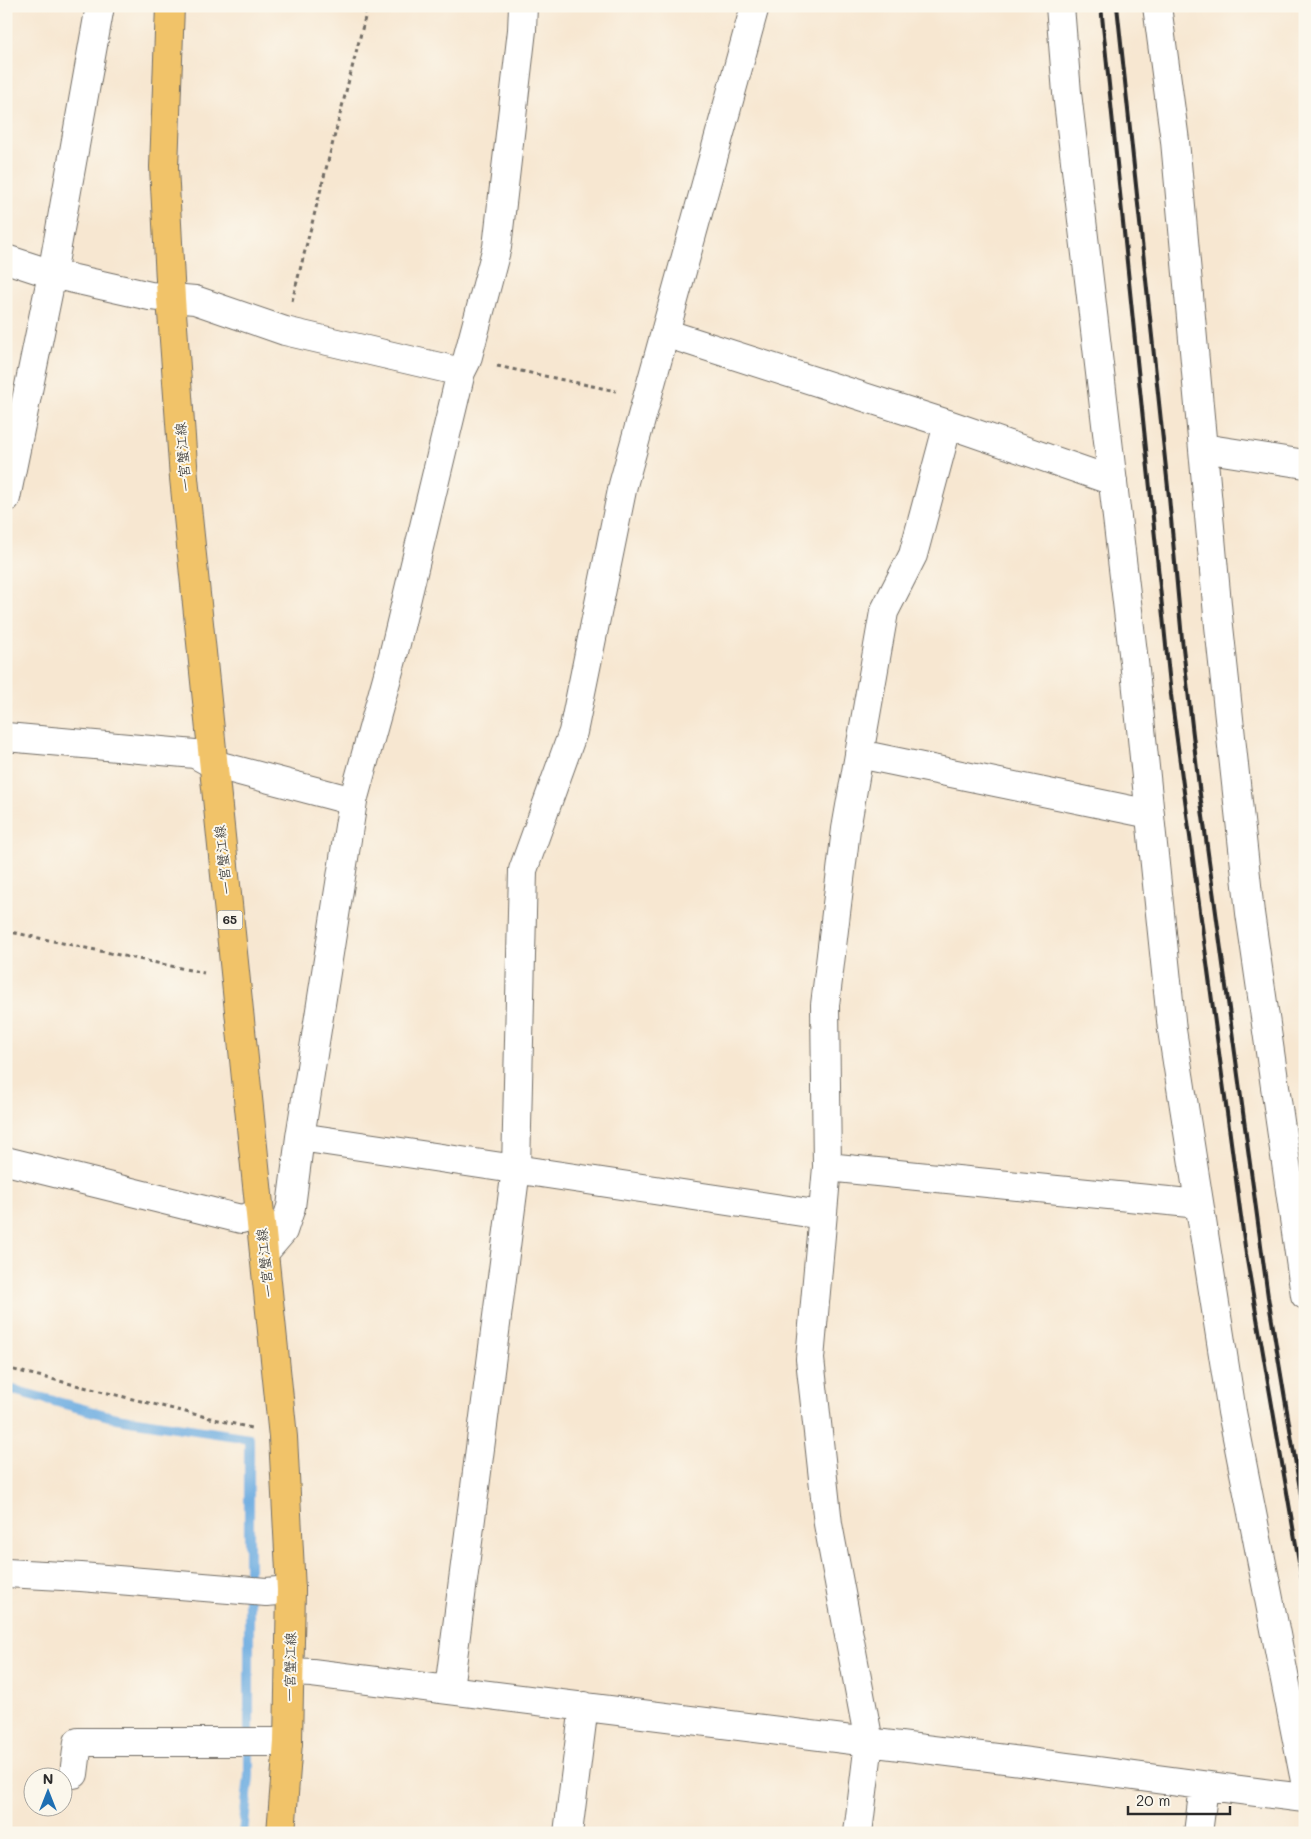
<svg xmlns="http://www.w3.org/2000/svg" width="1311" height="1839" font-family="Mali,'Klee One',sans-serif">
	<rect width="100%" height="100%" fill="#fbf7ec"/>
	<filter id="ink" filterUnits="userSpaceOnUse"><feTurbulence type="fractalNoise" baseFrequency=".02" numOctaves="2"/><feDisplacementMap in="SourceGraphic" scale="10" xChannelSelector="R" yChannelSelector="G"/><feConvolveMatrix kernelMatrix="1 2 1 2 8 2 1 2 1" color-interpolation-filters="sRGB"/></filter>
	<filter id="wash" filterUnits="userSpaceOnUse"><feTurbulence type="fractalNoise" baseFrequency=".0096" numOctaves="4" result="noise"/><feDisplacementMap in="SourceGraphic" scale="20" xChannelSelector="R" yChannelSelector="G"/><feGaussianBlur stdDeviation="1.12" result="paint"/><feColorMatrix in="noise" values="0 0 0 0 0 0 0 0 0 0 0 0 0 0 0 0 0 1.4 0 .05"/><feComposite in="paint" operator="in"/></filter>
	<g filter="url(#wash)">
		<rect width="100%" height="100%" fill="#f7e7d1"/>
		<g fill="none" stroke-linecap="round" stroke-linejoin="round">
			<path stroke="#6eade1" stroke-width="10" d="M6,1388l110,30 133,20v338l-6,57"/>
		</g>
	</g>
	<g filter="url(#ink)">
		<g fill="none" stroke-linecap="round" stroke-linejoin="round">
			<g stroke="#726d65" stroke-width="30">
				<path id="minor" d="M1060,6l7,87 68,577 37,360 60,382 73,369
					M1157,6l18,135 44,485 31,287 55,382
					M6,259l46,15 98,22 45,4 90,31 176,41
					M665,333l283,91 165,57
					M1203,448l102,16
					M6,498l46,-224 48,-268
					M6,737l189,17 18,10 140,37
					M859,754l291,60
					M300,1137l522,78
					M6,1161l235,58 18,-5
					M827,1167l372,37
					M264,1253l19,-22 8,-24 9,-70 53,-336 40,-145 68,-284 6,-12 30,-113 25,-217 1,-24
					M6,1573l75,4 185,15 25,-2
					M290,1672l22,1c236,28 472,58 709,88 94,12 189,26 284,37
					M449,1689l67,-520 7,-299 50,-138 50,-247 132,-479
					M74,1774l4,-32h210
					M568,1833l16,-127
					M858,1833l11,-91 -41,-218 -18,-165 17,-192 -2,-162 21,-176 38,-217 29,-57 35,-131
					M1198,1833l6,-46"/>
			</g>
			<g stroke="#726d65" stroke-width="30">
				<path id="major" d="M170,6l-6,161 7,132 13,179 99,959 8,153 -3,152 -7,91"/>
			</g>
			<path stroke="#726d65" stroke-width="3" stroke-dasharray="4 4" stroke-linecap="butt" d="M292,301l76,-295
				M497,366l119,25
				M6,931l198,42
				M6,1368l245,60"/>
			<use href="#minor" stroke="#fff" stroke-width="28"/>
			<use href="#major" stroke="#f1c369" stroke-width="28"/>
			<path stroke="#2b2b2b" stroke-width="4" d="M1101,6l70,689 75,559 59,343
				M1117,6l52,491 13,142 17,148 69,510 37,222"/>
		</g>
	</g>
	<g text-anchor="middle" stroke-width="4" stroke-linejoin="round" paint-order="stroke">
		<rect fill="#fbf7ec" stroke="#696865" stroke-width="1" x="217.5" y="910.5" width="25" height="19" rx="4"/>
		<g font-size="12" font-weight="bold" fill="#2b2b2b">
			<text x="230" y="924">65</text>
		</g>
		<g font-size="14" fill="#2b2b2b" stroke="#fbf7ec">
			<text transform="translate(183 457) rotate(-95)" y="5">一宮蟹江線</text>
			<text transform="translate(223 860) rotate(-96)" y="5">一宮蟹江線</text>
			<text transform="translate(265 1263) rotate(-96)" y="5">一宮蟹江線</text>
			<text transform="translate(290 1667) rotate(-89)" y="5">一宮蟹江線</text>
		</g>
	</g>
	<rect width="1311" height="1839" fill="none" stroke="#fbf7ec" stroke-width="25"/>
	<g transform="translate(48 1792)"><circle r="24" fill="#fbf7ec" stroke="#a8a59f"/>
	<path d="M0-4L9 19L0 12L-9 19Z" fill="#1f6fb2"/>
	<text y="-8" font-size="14" font-weight="bold" text-anchor="middle" fill="#2b2b2b">N</text>
	</g>
	<path d="M1128 1806v8h102v-8" fill="none" stroke="#2b2b2b" stroke-width="2.5"/>
	<text x="1136" y="1806" font-size="15" fill="#2b2b2b" stroke="#fbf7ec" stroke-width="4" paint-order="stroke">20 m</text>
</svg>
